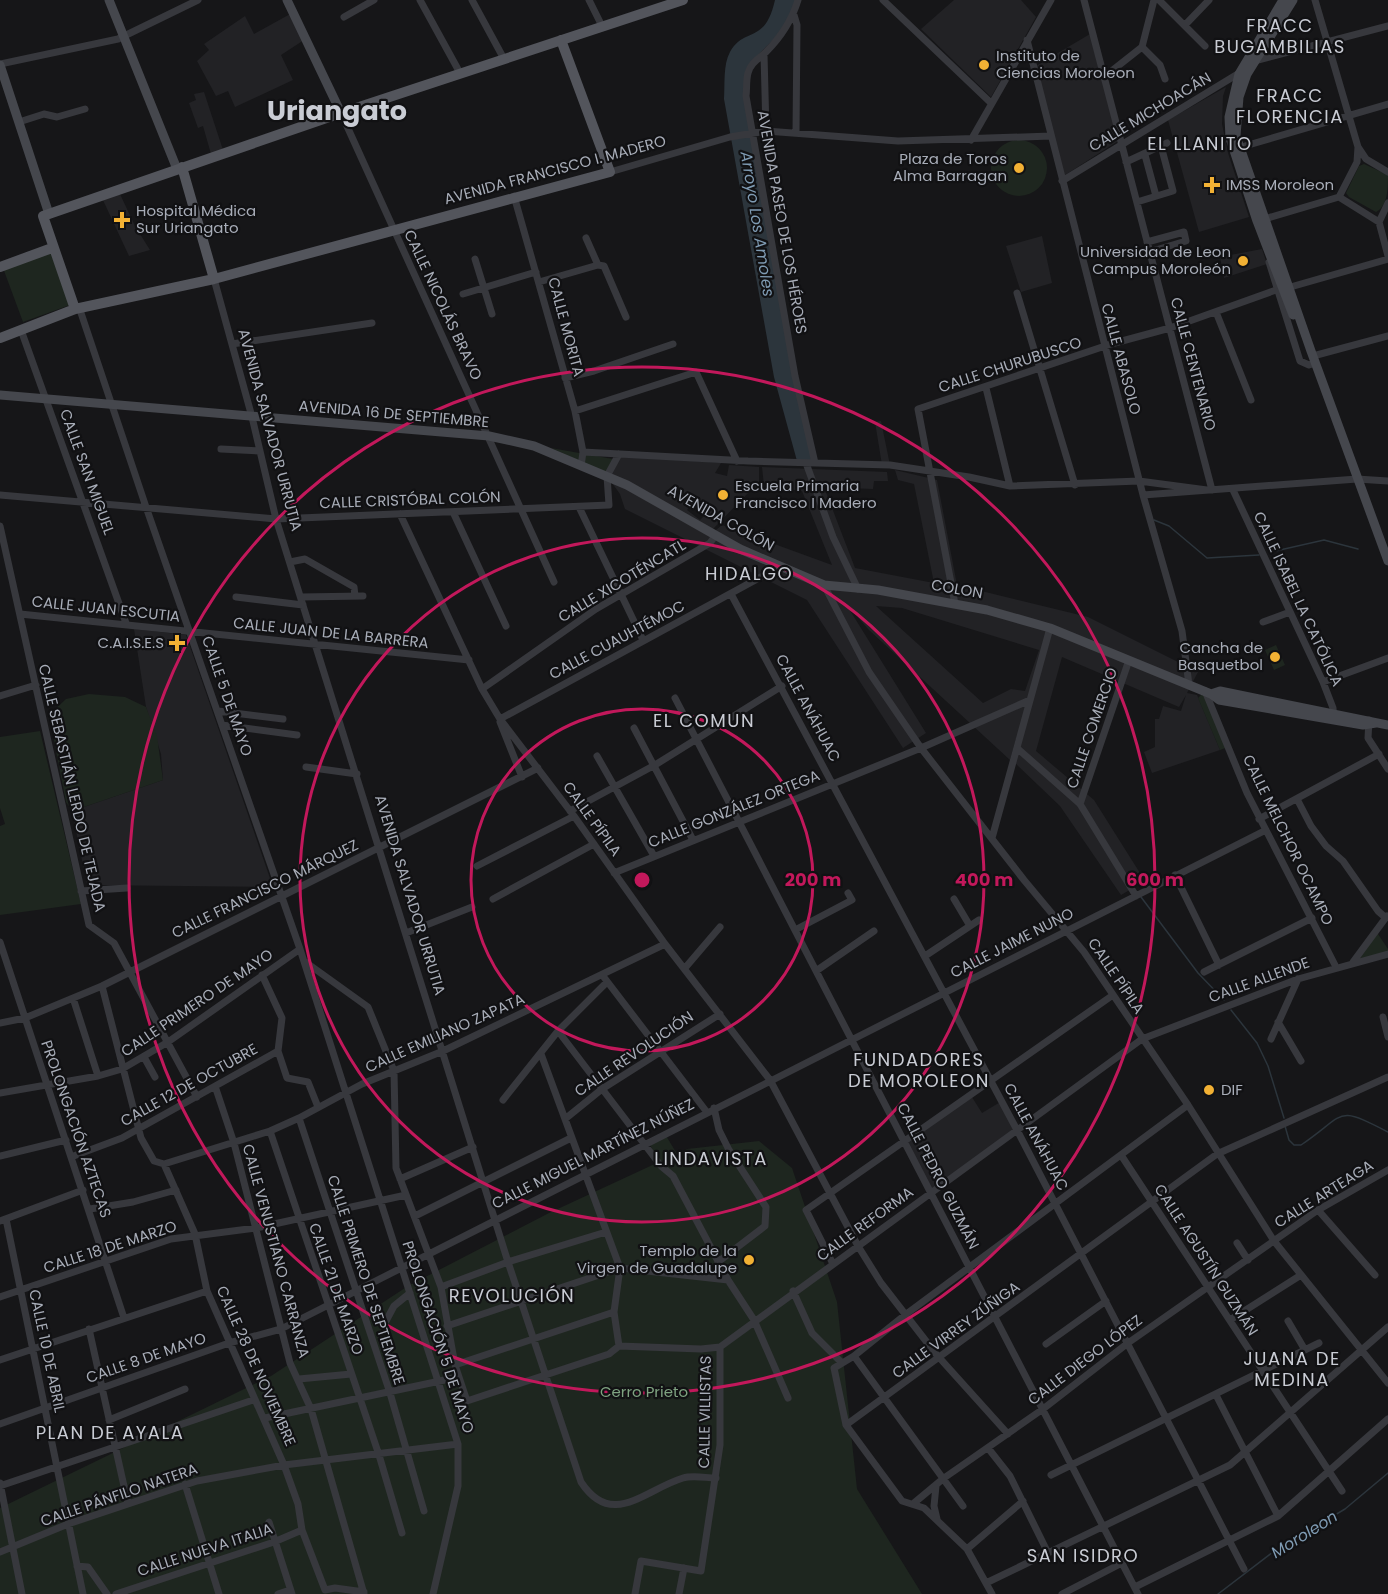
<svg xmlns="http://www.w3.org/2000/svg" width="1388" height="1594" font-family="Poppins,sans-serif">
	<rect width="100%" height="100%" fill="#161618"/>
	<path fill="#222225" fill-rule="evenodd" d="M954,0h67l15,17 -45,80 -70,-68z
		M292,13l12,27 -23,15 12,25 -58,27 -7,-16 -12,5 -19,-35 12,-11 -5,-6 41,-28 9,18z
		M1090,34l28,107 -56,36 -26,-111z
		M1226,87l-3,9 -1,28 6,29 21,64 -50,15 -31,-112z
		M204,92l19,58 -12,4 -8,-28 -5,2 -9,-25 7,-3 -2,-6z
		M119,192l16,34 15,24 -21,6 -27,-58z
		M1042,236l10,47 -31,9 -15,-46z
		M1262,249l5,15 -43,14 -4,-21z
		M881,421l9,44h-8l-7,-43z
		M619,455l102,8 -6,10 12,3 2,-11 30,2v19l-9,5 -37,38 3,1 6,-5 110,40 -30,-74 -38,-5 -2,-19 125,5 1,9h-14l-1,8 -49,-2 31,81 79,15 -20,-99 -16,-4 -3,-10 42,10 20,105 131,32 110,55 -11,21 10,2 23,55 -68,23 -8,-21 11,-5v-28h4l4,-13 18,5 5,-16 -7,12 -117,-50 -26,94 58,49 51,81 -24,14 -61,-89 -45,-43 2,-28 -7,25 -141,-130 -23,-26 80,129 -23,15 -96,-148 -182,-91 -5,-15 -13,-18zM696,498l15,11 -11,11 -13,-10zM876,606l26,2 137,42 -14,41 -14,-2 -28,14z
		M134,629l52,6 87,252 -186,-2 -15,-74 91,-31 -2,-26 -15,-47z
		M970,1094l12,19 20,-12 15,29 -85,62 -26,-52z"/>
	<path fill="#1e261f" d="M991 168a28 28 0 1 1 56 0a28 28 0 1 1-56 0Z
		M1364,164l24,11c0,13 0,31 -12,37l-27,-15 -3,-4 13,-27z
		M50,251l20,54 -47,17 -20,-54z
		M551,448l62,11 -6,14z
		M1276,645l9,20 -11,5 -9,-20z
		M1205,691l23,56 -8,3 -22,-52z
		M89,694l36,3 21,10 11,29 6,44 -91,31 -6,-9 -17,-87 17,-16z
		M40,731l41,173 -81,11v-89l5,-2 -5,-16v-71z
		M1376,931l12,18v5l-35,8z
		M665,1134l12,20 10,-5 72,-8 33,27 45,134 20,187 65,105h-922v-86l271,-132 137,-90 141,-73 110,-51 -10,-19z"/>
	<path fill="#2c353c" d="M775,0h22l-14,30 -31,31 -8,36 70,365 -17,-1 -23,-84 -50,-278c1,-14 -1,-35 6,-47 15,-26 35,-7 45,-52z"/>
	<g fill="none" stroke-linecap="round" stroke-linejoin="round">
		<path stroke="#2c353c" stroke-width="1.5" d="M1154,520l15,6 38,32 52,-3
			M1271,552l53,-12 34,9
			M1141,897l57,76 26,27
			M1231,1010l26,33 11,23 16,52
			M1285,1126l4,14 5,5h7c46,-31 33,-41 87,-13
			M1218,1594l55,-42 72,-43 43,-36"/>
		<path stroke="#37383d" stroke-width="7" d="M420,0l40,73
			M472,0l32,59
			M589,0l13,26
			M798,0c-6,20 -17,37 -32,52 -7,7 -15,10 -18,21 -2,7 -1,16 -2,23l49,280 20,87
			M883,0l108,103
			M1084,0l128,490
			M1159,0l46,46
			M1315,0l43,147 -1,15 -18,35
			M794,15l3,10 -1,108
			M344,17l30,-17
			M1185,25l24,-25
			M1027,40l116,455 39,136 7,54
			M1142,47l18,18 5,14
			M764,54l2,77
			M1254,61l134,-35
			M0,64l118,-25 80,-39
			M1104,77l38,-30 12,-47
			M341,113l213,469
			M19,122l25,-8 13,3 28,-8
			M971,140l80,-140
			M1358,147l8,12 22,13
			M1238,148l150,-44
			M1145,155l11,41
			M1126,162l41,-19
			M610,172l120,-35 36,-6 132,10 153,-5
			M1062,181l179,-109
			M514,196l61,215 8,41 -2,14
			M1339,197l40,25
			M1137,202l36,-11 -12,-45
			M1261,220l78,-23
			M1379,222l9,34
			M1379,222l9,-19
			M586,238l12,27
			M1147,242l37,-10 2,9 -37,11
			M475,259l17,55
			M1269,262l31,99 9,4 6,-2
			M214,279l38,138 24,102 232,743 73,220c31,47 63,8 102,-4 10,-3 23,0 33,0
			M539,282l59,-17 6,1 22,51
			M1287,288l101,-29
			M1017,293l58,192
			M463,294l73,-22
			M80,310l66,197 154,442 158,495v42l-25,108
			M1216,312l35,88
			M21,330l105,293
			M232,344l140,-21
			M1313,356l75,-20
			M565,378l29,-7 79,-27
			M986,388l24,98
			M575,411l121,-39 41,89
			M221,449l39,2
			M583,452l165,9 142,4 79,12 41,9 129,-5 68,9
			M806,463l27,74 25,52
			M1233,490l90,192 10,26 1,10
			M0,495l276,24 333,-14 -2,-29 12,-22
			M1143,495l214,-16 31,2
			M579,507l64,133
			M453,512l53,114
			M400,514l82,175 18,30 74,97 91,128 105,136 88,166 23,37 55,71 72,80
			M0,526l89,399 25,18 83,154
			M290,562l15,-3 49,28 1,9
			M824,585l45,87 52,76 103,132 60,72 104,153 86,136 114,142
			M731,594l286,536 227,439
			M236,597l67,8
			M301,597l62,-1
			M955,604l-37,-195 193,-65 59,-16 106,-38
			M20,614l449,46
			M1263,622l27,-10
			M1323,682l65,-24
			M482,689l114,-80 114,-66 5,-7
			M1205,691l42,102 89,174
			M0,696l36,-11
			M675,698l463,896
			M218,711l65,8
			M500,719l279,-152
			M1369,720l-1,18 20,31
			M500,722l22,55
			M222,725l75,10
			M634,728l59,112
			M1017,748l63,56 56,92
			M597,756l57,100
			M306,767l51,7
			M1297,799l14,27 15,20 17,15 35,50 8,7
			M1080,804l49,-144
			M570,811l85,-46 127,-79
			M1259,819l120,-65
			M992,838l58,-210
			M477,866l97,-50
			M614,873l307,-125 109,-48
			M1175,875l44,90
			M81,891l46,-3
			M493,899l101,-55
			M954,899l16,27
			M795,930l57,-30 -4,-7
			M406,933l66,-26
			M0,942l124,376
			M925,956l54,-36
			M304,961l64,46 26,64 2,97 45,119 14,78 12,36 142,-47 10,-8 82,3 19,-2
			M1353,962l34,-46
			M685,968l35,-41
			M816,971l58,-40
			M1204,972l108,-54
			M262,975l20,43 -4,33 9,27 21,4 10,25
			M603,976l103,135
			M102,986l39,152 13,23 10,3 31,70 12,57 77,174 14,39 4,26 23,60 10,-2 29,4
			M73,998l25,78
			M1383,1017l5,20
			M1278,1022l23,39
			M0,1023l25,-5 77,-32 436,-218
			M558,1031l103,135 12,10 55,104 26,40 34,78
			M1271,1039l27,-60
			M541,1054l79,214 -6,44 5,34
			M144,1057l11,20
			M215,1086l19,57 56,220 21,46 53,185
			M0,1093l98,-17 24,-7 46,-27 132,-93
			M503,1100l55,-69 49,-49
			M714,1108l5,22 10,20 37,57 -1,19 -47,36
			M299,1118l91,275 34,118
			M565,1119l37,-30 118,-75
			M270,1131l109,324 23,78
			M1121,1155l221,336
			M0,1156l66,-16
			M71,1157l51,-19 156,-87
			M164,1164l106,-33 29,-13 63,-34 81,-33 222,-107
			M400,1179l73,-32
			M90,1209l43,-7 43,-12
			M1318,1210l57,65
			M415,1216l156,-78
			M6,1219l77,375
			M0,1221l83,-31
			M1237,1243l11,17
			M833,1264l-27,-54 307,-215
			M441,1287l67,-25 98,-30
			M793,1291l19,42 30,30
			M0,1297l171,-58 85,-11 150,-33
			M1230,1320l71,-45
			M386,1321l8,-15 16,-13
			M1288,1321l17,29
			M447,1326l173,-58 108,12
			M89,1329l39,175
			M1046,1344l60,-43
			M720,1347l422,-308 156,-60 90,-25
			M854,1356l109,150
			M0,1360l207,-69
			M455,1365l159,-53
			M299,1379l52,-5
			M1216,1395l62,121
			M265,1418l194,-41
			M109,1420l76,-31
			M0,1424l229,-81 52,-14 985,-499
			M846,1425l371,-271 171,-77
			M988,1448l22,28 38,77
			M1051,1475l268,-132
			M0,1483l22,111
			M185,1484l34,110
			M0,1486l253,-86
			M936,1486l-2,20 3,13
			M914,1503l30,-25 99,-69 85,-66 190,-133 70,-40
			M269,1522l23,72
			M967,1549l56,-48
			M0,1552l68,-28 129,-43 87,-16 174,-21
			M77,1566l11,1 19,27
			M986,1583l244,-118 158,-138
			M1135,1587l143,-71 110,-97
			M116,1594l158,-52 28,-12
			M278,1594l12,-4
			M635,1594l6,-33 60,10 19,-126v-98
			M679,1594l5,-26
			M992,1594l-25,-45 -43,-41 -22,-7 -56,-76 -12,-57 20,-12 51,-41 283,-210
			M1062,1594l60,-31"/>
		<path stroke="#45474d" stroke-width="9" d="M109,0l68,169
			M287,0l54,113
			M1283,0l-44,74 -10,43 1,21 27,83 36,94
			M1293,0l-46,74 -8,23 -3,39 75,215 77,210
			M0,65l49,149
			M0,395l489,41 45,10 93,39 113,64 84,36 54,5 109,20 63,18 161,66 8,6 144,25 13,-2
			M1211,694l9,-3 168,34"/>
		<path stroke="#53555c" stroke-width="10" d="M182,167l32,112
			M0,267l52,-19
			M75,309l-32,-93 298,-103 342,-113
			M0,338l75,-29 139,-30 396,-107 -49,-132"/>
	</g>
	<g fill="none" stroke="#c2185b" stroke-width="3">
		<circle cx="642" cy="880" r="171"/>
		<circle cx="642" cy="880" r="342"/>
		<circle cx="642" cy="880" r="513"/>
	</g>
	<g fill="#f2b134" stroke="#111113" stroke-width="2">
		<circle cx="984" cy="65" r="6"/>
		<circle cx="1019" cy="168" r="6"/>
		<path d="M1209 176h6v6h6v6h-6v6h-6v-6h-6v-6h6z"/>
		<path d="M119 211h6v6h6v6h-6v6h-6v-6h-6v-6h6z"/>
		<circle cx="1243" cy="261" r="6"/>
		<circle cx="723" cy="495" r="6"/>
		<path d="M174 634h6v6h6v6h-6v6h-6v-6h-6v-6h6z"/>
		<circle cx="1275" cy="657" r="6"/>
		<circle cx="1209" cy="1090" r="6"/>
		<circle cx="749" cy="1260" r="6"/>
	</g>
	<g text-anchor="middle" stroke-width="4.5" stroke-linejoin="round" paint-order="stroke">
		<g font-size="15" fill="#a8adb8" stroke="#111113" text-anchor="start">
			<text x="996" y="61">Instituto de<tspan x="996" dy="17">Ciencias Moroleon</tspan></text>
			<text x="1007" y="164" text-anchor="end">Plaza de Toros<tspan x="1007" dy="17">Alma Barragan</tspan></text>
			<text x="1226" y="190">IMSS Moroleon</text>
			<text x="136" y="216">Hospital Médica<tspan x="136" dy="17">Sur Uriangato</tspan></text>
			<text x="1231" y="257" text-anchor="end">Universidad de Leon<tspan x="1231" dy="17">Campus Moroleón</tspan></text>
			<text x="735" y="491">Escuela Primaria<tspan x="735" dy="17">Francisco I Madero</tspan></text>
			<text x="164" y="648" text-anchor="end">C.A.I.S.E.S</text>
			<text x="1263" y="653" text-anchor="end">Cancha de<tspan x="1263" dy="17">Basquetbol</tspan></text>
			<text x="1221" y="1095">DIF</text>
			<text x="737" y="1256" text-anchor="end">Templo de la<tspan x="737" dy="17">Virgen de Guadalupe</tspan></text>
		</g>
		<g font-size="15" fill="#a8adb8" stroke="#111113">
			<text transform="translate(1150 112) rotate(-31)" y="5">CALLE MICHOACÁN</text>
			<text transform="translate(555 170) rotate(-15)" y="5">AVENIDA FRANCISCO I. MADERO</text>
			<text transform="translate(782 222) rotate(80)" y="5">AVENIDA PASEO DE LOS HÉROES</text>
			<text transform="translate(443 305) rotate(65)" y="5">CALLE NICOLÁS BRAVO</text>
			<text transform="translate(566 327) rotate(75)" y="5">CALLE MORITA</text>
			<text transform="translate(1121 359) rotate(75)" y="5">CALLE ABASOLO</text>
			<text transform="translate(1193 364) rotate(75)" y="5">CALLE CENTENARIO</text>
			<text transform="translate(1010 365) rotate(-18)" y="5">CALLE CHURUBUSCO</text>
			<text transform="translate(394 414) rotate(5)" y="5">AVENIDA 16 DE SEPTIEMBRE</text>
			<text transform="translate(270 430) rotate(75)" y="5">AVENIDA SALVADOR URRUTIA</text>
			<text transform="translate(87 472) rotate(70)" y="5">CALLE SAN MIGUEL</text>
			<text transform="translate(410 500) rotate(-2)" y="5">CALLE CRISTÓBAL COLÓN</text>
			<text transform="translate(721 518) rotate(29)" y="5">AVENIDA COLÓN</text>
			<text transform="translate(622 581) rotate(-31)" y="5">CALLE XICOTÉNCATL</text>
			<text transform="translate(957 589) rotate(10)" y="5">COLON</text>
			<text transform="translate(1298 599) rotate(65)" y="5">CALLE ISABEL LA CATÓLICA</text>
			<text transform="translate(106 609) rotate(6)" y="5">CALLE JUAN ESCUTIA</text>
			<text transform="translate(331 633) rotate(6)" y="5">CALLE JUAN DE LA BARRERA</text>
			<text transform="translate(617 640) rotate(-28)" y="5">CALLE CUAUHTÉMOC</text>
			<text transform="translate(227 696) rotate(71)" y="5">CALLE 5 DE MAYO</text>
			<text transform="translate(808 708) rotate(62)" y="5">CALLE ANÁHUAC</text>
			<text transform="translate(1092 728) rotate(-71)" y="5">CALLE COMERCIO</text>
			<text transform="translate(72 788) rotate(77)" y="5">CALLE SEBASTIÁN LERDO DE TEJADA</text>
			<text transform="translate(734 809) rotate(-22)" y="5">CALLE GONZÁLEZ ORTEGA</text>
			<text transform="translate(592 819) rotate(54)" y="5">CALLE PÍPILA</text>
			<text transform="translate(1288 840) rotate(64)" y="5">CALLE MELCHOR OCAMPO</text>
			<text transform="translate(265 889) rotate(-26)" y="5">CALLE FRANCISCO MÁRQUEZ</text>
			<text transform="translate(410 895) rotate(73)" y="5">AVENIDA SALVADOR URRUTIA</text>
			<text transform="translate(1012 943) rotate(-27)" y="5">CALLE JAIME NUNO</text>
			<text transform="translate(1116 976) rotate(56)" y="5">CALLE PÍPILA</text>
			<text transform="translate(1259 980) rotate(-20)" y="5">CALLE ALLENDE</text>
			<text transform="translate(197 1003) rotate(-34)" y="5">CALLE PRIMERO DE MAYO</text>
			<text transform="translate(445 1033) rotate(-24)" y="5">CALLE EMILIANO ZAPATA</text>
			<text transform="translate(634 1054) rotate(-34)" y="5">CALLE REVOLUCIÓN</text>
			<text transform="translate(189 1085) rotate(-29)" y="5">CALLE 12 DE OCTUBRE</text>
			<text transform="translate(76 1129) rotate(71)" y="5">PROLONGACIÓN AZTECAS</text>
			<text transform="translate(1036 1137) rotate(62)" y="5">CALLE ANÁHUAC</text>
			<text transform="translate(593 1154) rotate(-27)" y="5">CALLE MIGUEL MARTÍNEZ NÚÑEZ</text>
			<text transform="translate(938 1176) rotate(63)" y="5">CALLE PEDRO GUZMÁN</text>
			<text transform="translate(1324 1194) rotate(-32)" y="5">CALLE ARTEAGA</text>
			<text transform="translate(865 1224) rotate(-36)" y="5">CALLE REFORMA</text>
			<text transform="translate(110 1247) rotate(-18)" y="5">CALLE 18 DE MARZO</text>
			<text transform="translate(276 1251) rotate(75)" y="5">CALLE VENUSTIANO CARRANZA</text>
			<text transform="translate(1206 1260) rotate(57)" y="5">CALLE AGUSTÍN GUZMÁN</text>
			<text transform="translate(366 1280) rotate(72)" y="5">CALLE PRIMERO DE SEPTIEMBRE</text>
			<text transform="translate(336 1289) rotate(71)" y="5">CALLE 21 DE MARZO</text>
			<text transform="translate(956 1330) rotate(-36)" y="5">CALLE VIRREY ZÚÑIGA</text>
			<text transform="translate(438 1337) rotate(72)" y="5">PROLONGACIÓN 5 DE MAYO</text>
			<text transform="translate(47 1351) rotate(78)" y="5">CALLE 10 DE ABRIL</text>
			<text transform="translate(146 1358) rotate(-19)" y="5">CALLE 8 DE MAYO</text>
			<text transform="translate(1085 1360) rotate(-37)" y="5">CALLE DIEGO LÓPEZ</text>
			<text transform="translate(256 1366) rotate(66)" y="5">CALLE 28 DE NOVIEMBRE</text>
			<text transform="translate(705 1412) rotate(-89)" y="5">CALLE VILLISTAS</text>
			<text transform="translate(119 1495) rotate(-19)" y="5">CALLE PÁNFILO NATERA</text>
			<text transform="translate(205 1550) rotate(-18)" y="5">CALLE NUEVA ITALIA</text>
		</g>
		<g font-size="15" fill="#7fa381" stroke="#111113">
			<text x="644" y="1397">Cerro Prieto</text>
		</g>
		<g font-size="16" font-style="italic" fill="#7f9bb3" stroke="#111113">
			<text transform="translate(758 224) rotate(81)" y="6">Arroyo Los Amoles</text>
			<text transform="translate(1304 1534) rotate(-32)" y="6">Moroleon</text>
		</g>
		<g font-size="18" letter-spacing="1.5" fill="#c9ccd4" stroke="#111113">
			<text x="1280" y="32">FRACC<tspan x="1280" dy="21">BUGAMBILIAS</tspan></text>
			<text x="1290" y="102">FRACC<tspan x="1290" dy="21">FLORENCIA</tspan></text>
			<text x="1200" y="150">EL LLANITO</text>
			<text x="749" y="580">HIDALGO</text>
			<text x="704" y="727">EL COMUN</text>
			<text x="919" y="1066">FUNDADORES<tspan x="919" dy="21">DE MOROLEON</tspan></text>
			<text x="711" y="1165">LINDAVISTA</text>
			<text x="512" y="1302">REVOLUCIÓN</text>
			<text x="1292" y="1365">JUANA DE<tspan x="1292" dy="21">MEDINA</tspan></text>
			<text x="110" y="1439">PLAN DE AYALA</text>
			<text x="1083" y="1562">SAN ISIDRO</text>
		</g>
		<g font-size="27" font-weight="bold" fill="#c9ccd4" stroke="#111113">
			<text x="337" y="120">Uriangato</text>
		</g>
	</g>
	<circle cx="642" cy="880" r="9" fill="#c2185b" stroke="#111113" stroke-width="3"/>
	<g font-size="18" text-anchor="middle" font-weight="bold" fill="#c2185b" stroke="#111113" stroke-width="4.5" stroke-linejoin="round" paint-order="stroke">
		<text x="813" y="886">200 m</text>
		<text x="984" y="886">400 m</text>
		<text x="1155" y="886">600 m</text>
	</g>
</svg>
